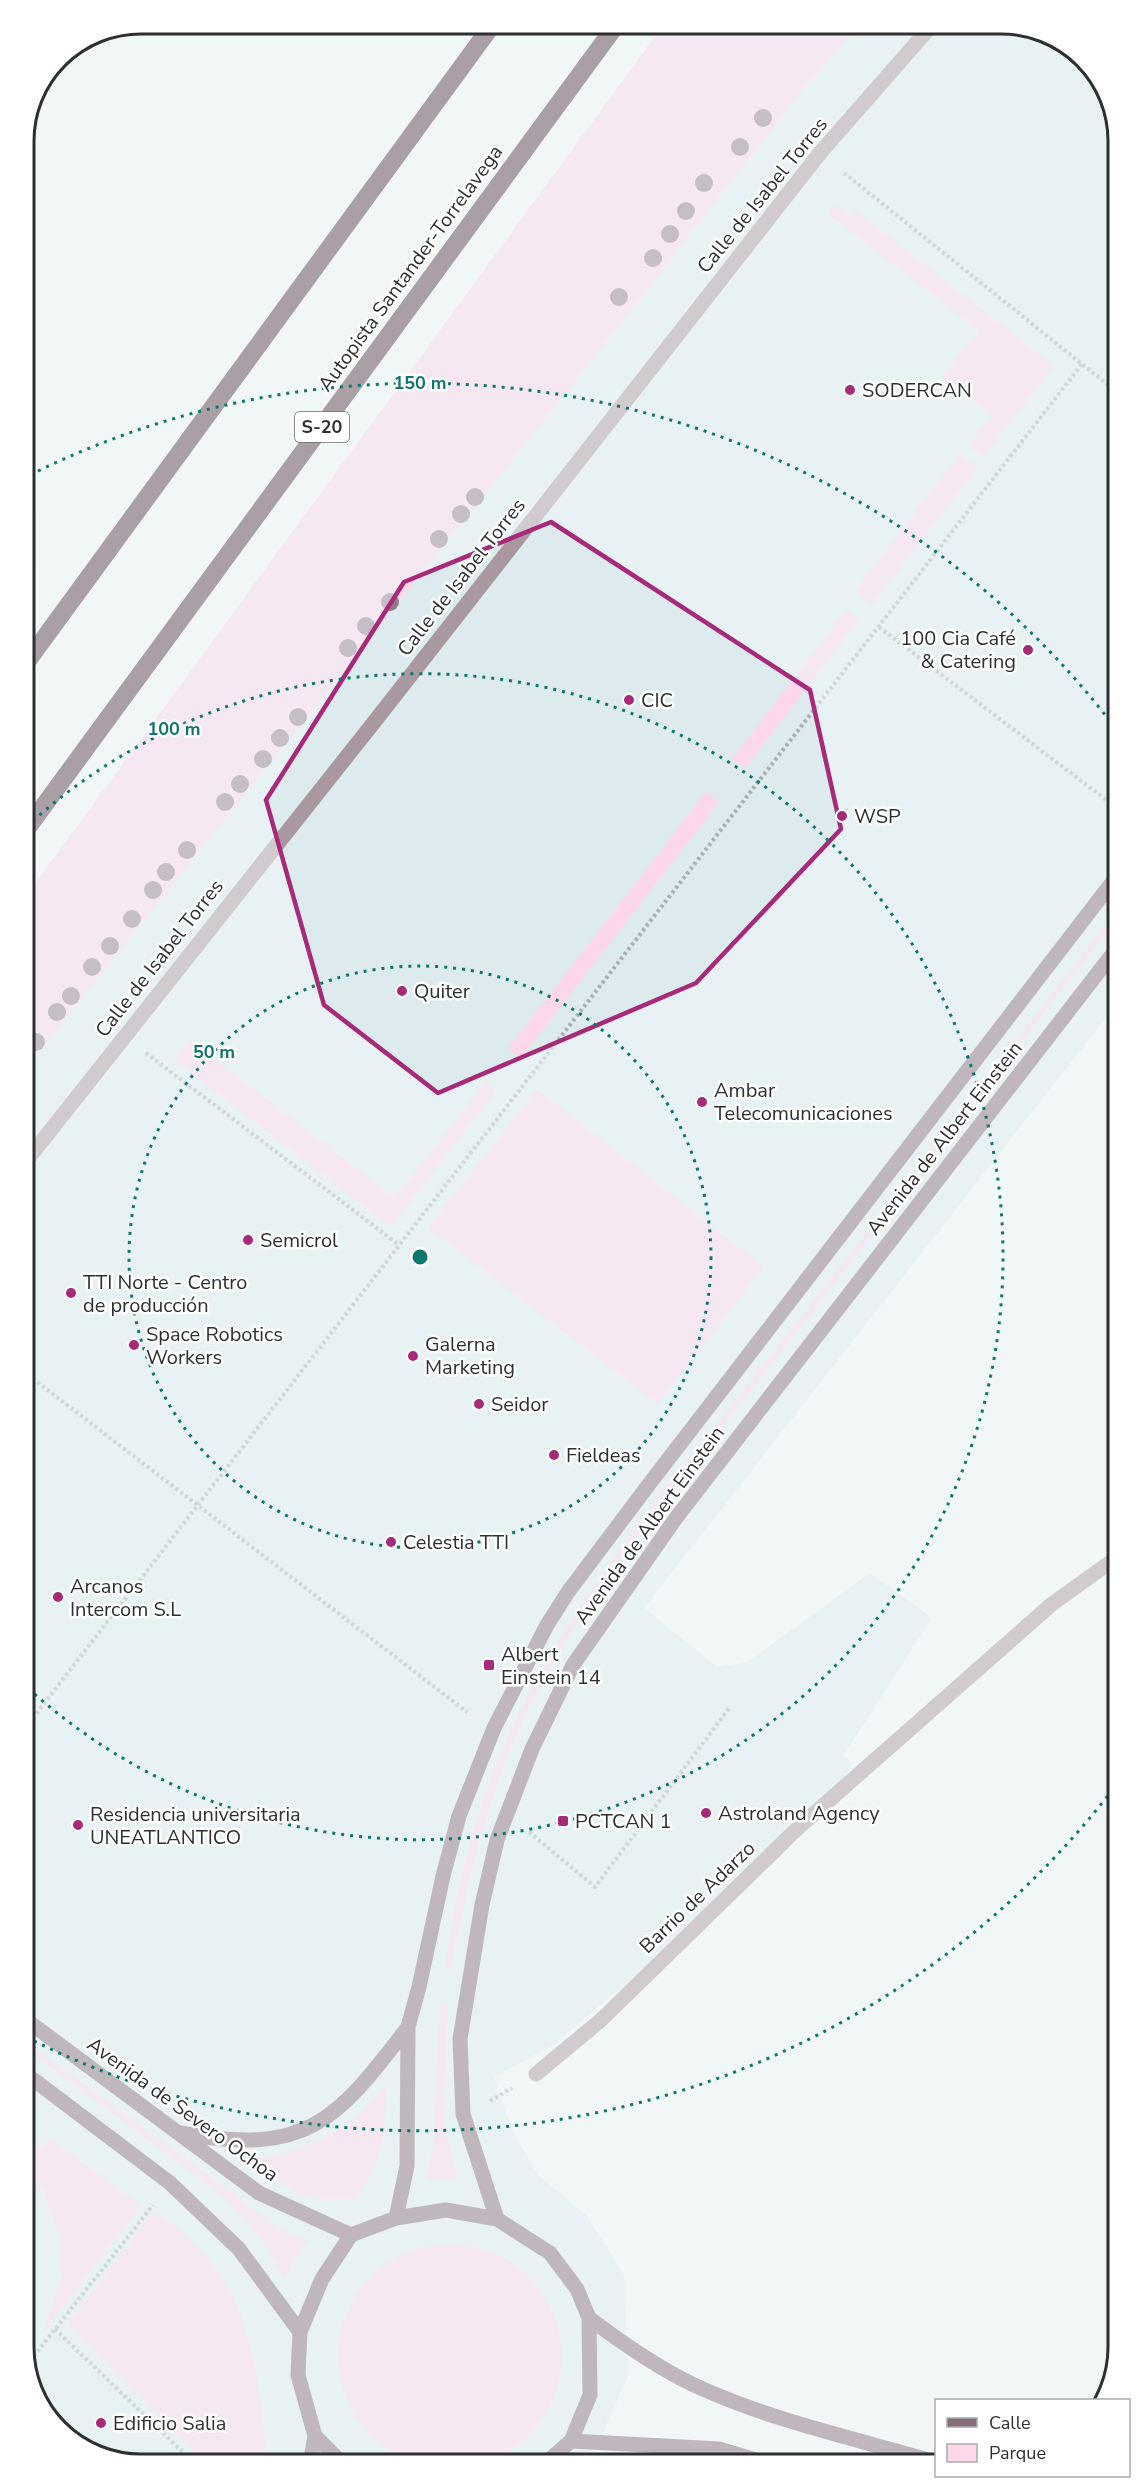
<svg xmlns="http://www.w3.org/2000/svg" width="1142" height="2489" font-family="'Nunito Sans',sans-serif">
	<rect width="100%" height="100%" fill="#f1f6f7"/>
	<path fill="#ddebee" d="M860,24h148l64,25 40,55 2,903 -470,601 73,59 31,-5 122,-89 62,45 -89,138 9,8 -17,31 -174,159 -108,91 -59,32 17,51 27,47 49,41 37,59 4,101 -33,74 -16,12 -445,3 -64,-24 -40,-56 -3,-1318 566,-708 209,-268z"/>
	<path fill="#fdd8ea" d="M664,24h196l-58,67 -209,268 -566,708 -1,-171z
		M835,204l15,12 5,-6 199,156 -71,91 -15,-11 24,-30 -50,-39 37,-46 -151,-117z
		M960,454l18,13 -106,138 -17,-14z
		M846,610l13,10 -114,148 -13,-9z
		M706,792l13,10 -198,256 -13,-10z
		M1114,914v8c-116,149 -231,299 -347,448 -87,111 -183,222 -244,350 -37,79 -55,163 -72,247h-6c11,-77 29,-155 61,-226 70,-155 185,-283 289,-416 106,-137 213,-274 319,-411z
		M190,1040l205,158 90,-116 11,9 -105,136 -217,-167z
		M537,1089l227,178 -106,137 -230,-176z
		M440,2001l8,1 -5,118 15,60h-32l7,-33z
		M29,2044l216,158c20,19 37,30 63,38l-15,21 -8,19 -24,-42 -39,-43 -193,-144z
		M385,2088c1,46 -1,73 -30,111h-34l-22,-5 -54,-33c40,-6 78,-18 111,-43 11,-8 20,-21 29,-30z
		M30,2139l12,9 8,-9 91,66 -97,126 17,-52 -1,-42 -16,-45 -14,-20z
		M154,2211c28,17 63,53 78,83 19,37 36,128 33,170h-58l-139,-140z
		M338 2356a112 112 0 1 1 224 0a112 112 0 1 1-224 0Z"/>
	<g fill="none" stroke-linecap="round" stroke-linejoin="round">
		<path stroke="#acafb0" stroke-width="4" stroke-dasharray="3 3" stroke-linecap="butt" d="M844,173l268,215
			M879,627l235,179
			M146,1053l253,192
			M28,1375l439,337
			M29,1723l1053,-1359
			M529,1832l66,55 135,-180
			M490,2101l22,-13
			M55,2329l140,135
			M30,2361l123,-156"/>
		<path stroke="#aa98a1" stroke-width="15" d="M27,1160l344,-434 449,-573 113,-129
			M536,2074l65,-54 199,-194 252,-222 64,-46"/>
		<path stroke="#866c79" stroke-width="15" d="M29,2022l230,171 92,42
			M30,2077l140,106 69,66 61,83
			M180,2133c126,23 155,-10 228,-106
			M396,2218l11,-52 1,-139 11,-40 24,-111 16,-60 35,-88 53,-103 21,-33 82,-109 464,-603
			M497,2219l-34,-105 -3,-75 22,-134 15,-65 35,-91 41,-84 103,-147 438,-566
			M589,2318c33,25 67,49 105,67 73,34 154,52 231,74
			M571,2441l148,8 40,12
			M342,2463l-27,-27 -17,-61 2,-43 22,-53 29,-44 45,-17 50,-8 51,9 53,34 27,36 12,29 1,77 -19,46 -24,21
			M310,2464l5,-28"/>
		<path stroke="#543345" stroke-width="18" d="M26,663l467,-639
			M26,830l591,-806"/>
	</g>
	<g fill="#927a8b">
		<circle cx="763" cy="118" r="9"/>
		<circle cx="740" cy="147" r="9"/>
		<circle cx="704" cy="183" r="9"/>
		<circle cx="686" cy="211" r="9"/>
		<circle cx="670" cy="234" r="9"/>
		<circle cx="653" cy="258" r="9"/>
		<circle cx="619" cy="297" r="9"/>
		<circle cx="475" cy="497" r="9"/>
		<circle cx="461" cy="514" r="9"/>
		<circle cx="439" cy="539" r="9"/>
		<circle cx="390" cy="602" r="9"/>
		<circle cx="366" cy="626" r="9"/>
		<circle cx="348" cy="648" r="9"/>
		<circle cx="298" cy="717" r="9"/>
		<circle cx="280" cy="738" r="9"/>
		<circle cx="263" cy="759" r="9"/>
		<circle cx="240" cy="784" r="9"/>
		<circle cx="225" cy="802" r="9"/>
		<circle cx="187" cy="850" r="9"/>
		<circle cx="166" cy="872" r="9"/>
		<circle cx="153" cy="890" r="9"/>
		<circle cx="132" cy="919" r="9"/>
		<circle cx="110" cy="946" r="9"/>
		<circle cx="92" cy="967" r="9"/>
		<circle cx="71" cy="996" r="9"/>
		<circle cx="57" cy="1012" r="9"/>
		<circle cx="36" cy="1042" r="9"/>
	</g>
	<path d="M0 0H1142V2489H0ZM551,522l259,168 31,139 -145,154 -258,110 -114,-88 -58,-205 138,-218z" fill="#f1f6f7" fill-opacity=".55" fill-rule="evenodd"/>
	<path fill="none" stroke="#a72979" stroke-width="4.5" stroke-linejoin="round" d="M551,522l259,168 31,139 -145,154 -258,110 -114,-88 -58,-205 138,-218z"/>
	<g fill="none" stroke="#0f766e" stroke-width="3" stroke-dasharray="3 6">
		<circle cx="420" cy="1257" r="291"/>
		<path d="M26 827A583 583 0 1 1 30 1690"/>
		<path d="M1113 1789A874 874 0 0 1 30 2039M30 475A874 874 0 0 1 1113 725"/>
	</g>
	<g fill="#a72979" stroke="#fff" stroke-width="2">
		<circle cx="850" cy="390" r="6"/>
		<circle cx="1028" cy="650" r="6"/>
		<circle cx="629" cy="700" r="6"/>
		<circle cx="842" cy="816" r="6"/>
		<circle cx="402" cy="991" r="6"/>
		<circle cx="702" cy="1102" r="6"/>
		<circle cx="248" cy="1240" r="6"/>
		<circle cx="71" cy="1293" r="6"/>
		<circle cx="134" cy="1345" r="6"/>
		<circle cx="413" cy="1356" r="6"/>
		<circle cx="479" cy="1404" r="6"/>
		<circle cx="554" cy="1455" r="6"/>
		<circle cx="391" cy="1542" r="6"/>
		<circle cx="58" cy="1597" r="6"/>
		<rect x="483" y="1659" width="12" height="12" rx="3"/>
		<circle cx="706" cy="1813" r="6"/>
		<rect x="557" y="1815" width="12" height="12" rx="3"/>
		<circle cx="78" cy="1825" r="6"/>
		<circle cx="101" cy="2423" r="6"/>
	</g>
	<g text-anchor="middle" stroke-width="5" stroke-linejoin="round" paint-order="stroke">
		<rect fill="#fff" stroke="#6d6d6e" stroke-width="1.5" x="295" y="412" width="54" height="30" rx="4.5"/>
		<g font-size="18" font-weight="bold" fill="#2e2f30">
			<text x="322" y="433">S-20</text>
		</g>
		<g font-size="20" fill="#2e2f30" stroke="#fff">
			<text transform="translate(762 195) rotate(-51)" y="7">Calle de Isabel Torres</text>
			<text transform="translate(410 268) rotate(-54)" y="7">Autopista Santander-Torrelavega</text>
			<text transform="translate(461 577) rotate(-52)" y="7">Calle de Isabel Torres</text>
			<text transform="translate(159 958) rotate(-52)" y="7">Calle de Isabel Torres</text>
			<text transform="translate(944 1138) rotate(-52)" y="7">Avenida de Albert Einstein</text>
			<text transform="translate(649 1525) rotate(-54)" y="7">Avenida de Albert Einstein</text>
			<text transform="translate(697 1897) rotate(-44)" y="7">Barrio de Adarzo</text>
			<text transform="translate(183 2109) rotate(36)" y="7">Avenida de Severo Ochoa</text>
		</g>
		<g font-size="20" fill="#2e2f30" stroke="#fff" text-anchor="start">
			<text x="862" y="397">SODERCAN</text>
			<text x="1016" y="645" text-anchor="end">100 Cia Café<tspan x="1016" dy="23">&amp; Catering</tspan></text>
			<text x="641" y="707">CIC</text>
			<text x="854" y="823">WSP</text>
			<text x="414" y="998">Quiter</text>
			<text x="714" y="1097">Ambar<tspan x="714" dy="23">Telecomunicaciones</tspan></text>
			<text x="260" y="1247">Semicrol</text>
			<text x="83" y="1289">TTI Norte - Centro<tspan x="83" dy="23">de producción</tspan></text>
			<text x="146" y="1341">Space Robotics<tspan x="146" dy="23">Workers</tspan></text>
			<text x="425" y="1351">Galerna<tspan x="425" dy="23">Marketing</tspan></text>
			<text x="491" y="1411">Seidor</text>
			<text x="566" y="1462">Fieldeas</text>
			<text x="403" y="1549">Celestia TTI</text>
			<text x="70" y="1593">Arcanos<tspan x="70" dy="23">Intercom S.L</tspan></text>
			<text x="501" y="1661">Albert<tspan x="501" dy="23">Einstein 14</tspan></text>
			<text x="718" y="1820">Astroland Agency</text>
			<text x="90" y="1821">Residencia universitaria<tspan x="90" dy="23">UNEATLANTICO</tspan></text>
			<text x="575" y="1828">PCTCAN 1</text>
			<text x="113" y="2430">Edificio Salia</text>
		</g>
	</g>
	<path d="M0 0H1142V2489H0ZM141 34H1001A107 107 0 0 1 1108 141V2347A107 107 0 0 1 1001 2454H141A107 107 0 0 1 34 2347V141A107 107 0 0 1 141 34Z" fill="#fff" fill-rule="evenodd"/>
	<path fill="none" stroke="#2e2f30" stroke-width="3" d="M141 34H1001A107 107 0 0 1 1108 141V2347A107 107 0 0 1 1001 2454H141A107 107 0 0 1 34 2347V141A107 107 0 0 1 141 34Z"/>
	<circle cx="420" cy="1257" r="9" fill="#0f766e" stroke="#fff" stroke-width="3"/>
	<g font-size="18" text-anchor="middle" font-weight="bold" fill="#0f766e" stroke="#fff" stroke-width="5" stroke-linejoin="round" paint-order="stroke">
		<text x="420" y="389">150 m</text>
		<text x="174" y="735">100 m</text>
		<text x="214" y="1058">50 m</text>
	</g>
	<rect x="935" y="2399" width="195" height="78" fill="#ffffff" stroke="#abacac" stroke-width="1.5"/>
	<rect x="947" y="2418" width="30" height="9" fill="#866c79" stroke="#abacac" stroke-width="1.5"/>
	<text x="989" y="2429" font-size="18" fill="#2e2f30">Calle</text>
	<rect x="947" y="2444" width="30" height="18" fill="#fdd8ea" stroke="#abacac" stroke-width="1.5"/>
	<text x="989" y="2459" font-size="18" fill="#2e2f30">Parque</text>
</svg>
